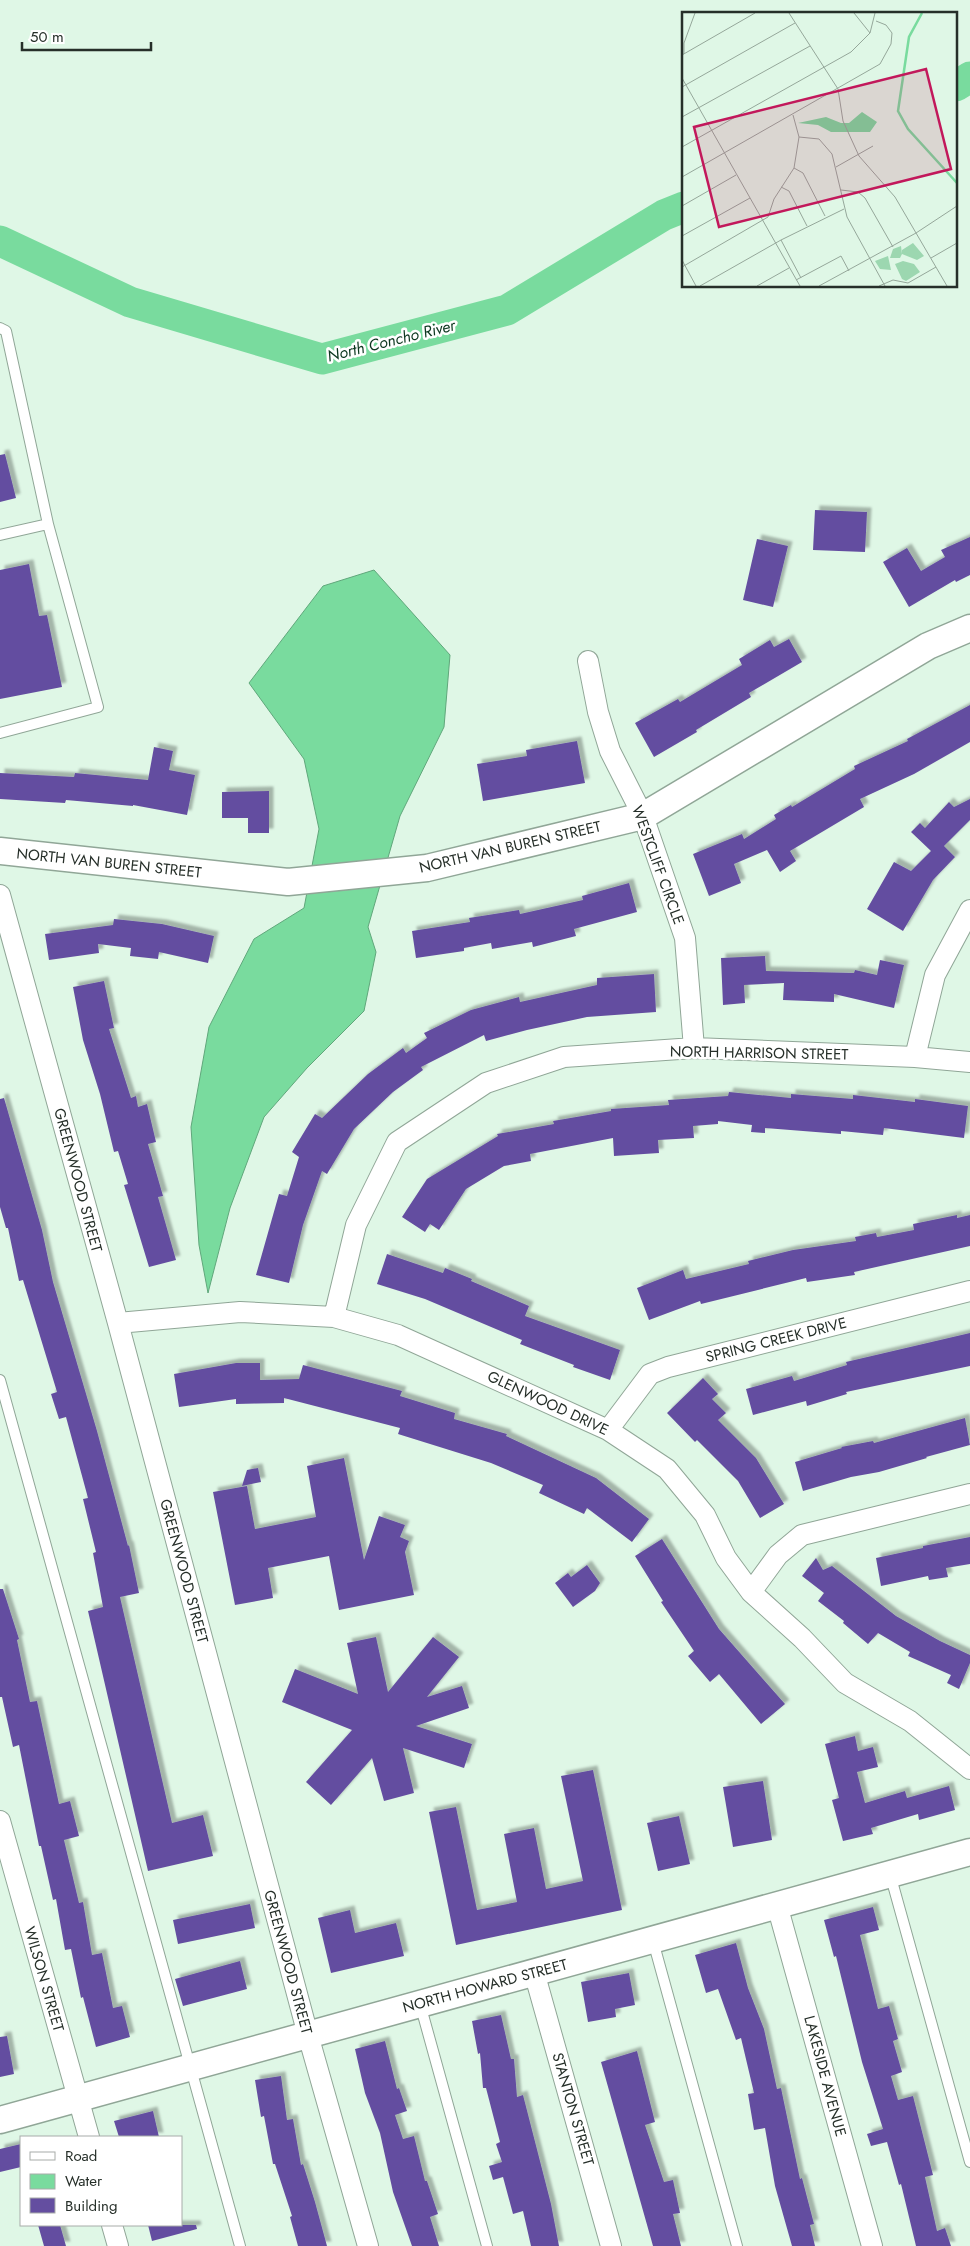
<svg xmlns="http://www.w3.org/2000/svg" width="970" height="2246" font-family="Jost,sans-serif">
	<defs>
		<filter id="shadow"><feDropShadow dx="4.5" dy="-4.5" stdDeviation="1" flood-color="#0004"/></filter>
	</defs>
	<rect width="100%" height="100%" fill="#dff7e6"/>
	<path fill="#79db9e" stroke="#60a77b" d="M374,570l76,85 -6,72 -44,89 -32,111 8,25 -12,59 -57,57 -43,49 -34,91 -22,85 -9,-48 -8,-118 18,-100 45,-88 50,-31 15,-79 -15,-70 -55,-76 74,-97z"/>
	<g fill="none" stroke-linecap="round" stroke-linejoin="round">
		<path stroke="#79db9e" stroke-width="31" d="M956,86l14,-9
			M0,241l130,61 192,57 185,-49 157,-95 20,-8"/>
	</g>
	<path fill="#644ea0" filter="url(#shadow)" d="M5,454l11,44 -16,4v-47z
		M815,510l52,2 -2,40 -52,-2z
		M970,537v38l-14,7 -1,-2 -46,27 -26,-45 24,-14 14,23 24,-14 -4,-7z
		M757,539l31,7 -15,61 -30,-7z
		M29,564l10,52 8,-1 15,72 -62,12v-129z
		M789,639l13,23 -53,31 2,4 -55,33 1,2 -43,25 -19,-34 43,-24 2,3 62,-37 -3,-6 31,-19 4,7z
		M970,705v37l-56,32 -54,25 4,8 -74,44 6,10 -16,11 -13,-22 -33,14 7,19 -32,13 -16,-42 49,-20 2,5 32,-20 -2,-4 17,-10 1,2 63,-38 -1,-3 54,-25 -1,-2z
		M577,741l8,42 -102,18 -6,-37 50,-8 -1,-6z
		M154,747l19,4 -4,19 26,5 -8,40 -54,-10v1l-67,-6 -1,3 -65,-4v-26l74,4 1,-4 73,7z
		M269,791v42h-21v-15h-26v-26z
		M970,799v21l-26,26 11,11 -22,23 -30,51 -36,-22 27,-47 17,9 20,-20 -20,-19 9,-9 5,5 24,-26 5,5z
		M629,883l8,29 -63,17 2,7 -43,11 -1,-5 -40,7 -1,-6 -27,5v3l-48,7 -4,-27 58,-9 -1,-4 50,-8 1,4 63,-14 -1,-4z
		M114,919l48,5 52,12 -6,27 -49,-11 -1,7 -28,-3 1,-8 -33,-4 1,9 -50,7 -4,-26 68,-9z
		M765,956l1,15 88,2 1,-3 22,5 3,-15 24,5 -10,43 -60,-14v8l-51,-2 1,-17 -40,2 1,18 -22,2 -2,-47z
		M654,974l2,38 -69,5 -60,13 -41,11 -2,-6 -63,32 2,3 -30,22 -39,37 -27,45 -5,-3 -19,54 -14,58 -33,-8 23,-81 8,2 12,-39 -7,-5 23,-38 7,4 46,-44 35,-26 3,5 21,-15 -3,-5 47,-23 48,-13 1,5 77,-17v-7z
		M104,981l10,47 -5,1 22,69 5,-2 2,11 9,-3 9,38 -8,2 15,52 -5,1 18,63 -27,7 -25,-82 4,-1 -10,-33 -4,1 -14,-58 -17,-54 -10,-53z
		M729,1092l62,6v-4l62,5v-4l62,7v-3l53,7 -4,32 -80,-10 -1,7 -42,-4v3l-76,-6v5l-14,-1 1,-7 -34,-4v3l-25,2 1,12 -36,2 1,13 -45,3 -1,-18 -83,16 1,7 -27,5 -38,23 -27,41 -9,-6 -5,8 -23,-15 25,-38 71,-43 -1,-2 57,-10 -1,-3 58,-10v-2l58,-4 -1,-5 60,-4z
		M4,1098l38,132 11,52 44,149 31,115 1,-1 10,48 -19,4 52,226 31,-8 10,41 -65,15 -60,-260 15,-4 -10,-54 3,-1 -13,-53 5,-1 -22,-81 -7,2 -8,-25 6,-2 -34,-112 -4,1 -11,-53h-2l-6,-21v-108z
		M957,1215v3l13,-3v31l-116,26 1,3 -48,7 -1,-4 -105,26 -1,-3 -51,19 -12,-32 46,-18 3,9 63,-15 -1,-3 45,-11 63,-9 -1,-4 21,-4 1,4 37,-7 -1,-6z
		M387,1254l56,19 2,-5 27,11 -1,2 58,25 -4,10 95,34 -10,30 -37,-13 1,-2 -54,-21 2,-4 -97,-41 -48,-15z
		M970,1333v33l-124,26 1,2 -40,12 -1,-5 -53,14 -7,-26 46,-13 2,5 53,-16 -1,-3z
		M236,1363h24v17l39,-1 4,-14 99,26 -2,5 55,17 -1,6 53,15 -1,2 90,42 53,41 -17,23 -45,-34 -3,6 -45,-21 4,-8 -52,-22 -93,-29 2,-6 -116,-30v5l-48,1v-5l-57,8 -5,-33z
		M703,1378l15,16 -6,5 14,14 -8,7 38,38 28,46 -24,14 -22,-37 -41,-41 -2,2 -28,-29z
		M965,1418l5,27 -44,12 1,1 -48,14 -28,5 -48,14 -8,-29 47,-14 -1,-1 32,-6 1,2z
		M344,1458l20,102 15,-44 26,9 -5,12 9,4 -4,11 9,43 -75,15 -10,-54 -61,12 5,30 -38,7 -22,-113 34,-6 8,43 61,-12 -9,-51z
		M258,1468l3,14 -19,4 5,-16z
		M970,1537v27l-24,4 2,9 -19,3 -1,-4 -47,10 -5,-28 47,-10v-2z
		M662,1539l57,90 66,75 -24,20 -42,-50 -9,8 -22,-26 6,-5 -33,-49 2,-1 -28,-45z
		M816,1558l7,12 9,-4 64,50 44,25 30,14v8l-11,26 -12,-6 4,-8 -43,-19 2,-4 -32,-19 -10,11 -25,-21 1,-2 -26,-20 6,-8 -22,-17z
		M587,1565l13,18 -5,8 -22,16 -18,-24 13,-10 3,4z
		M0,1589h3l16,50 -2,1 13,62 7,-1 22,103 11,-3 9,35 -15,4 15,63 4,-1 9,53 10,-2 11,55 9,-2 8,31 -34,10 -13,-50 -2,1 -10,-49 -6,1 -9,-51 -3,1 -12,-54h-2l-20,-101 -6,2 -11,-50h-2z
		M376,1637l12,55 45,-55 26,20 -32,40 35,-11 7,22 -53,18 56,18 -8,24 -61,-20 11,45 -30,8 -12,-43 -41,47 -25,-23 46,-52 -70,-28 13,-33 63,25 -11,-51z
		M855,1736l3,15 15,-4 5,20 -21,5 8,31 40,-12 2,7 42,-12 6,24 -36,10 -1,-6 -47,14 2,6 -30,7 -11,-41 7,-2 -14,-54z
		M593,1770l29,140 -166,35 -27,-133 27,-5 21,103 40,-8 -13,-68 30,-6 12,61 37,-8 -22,-105z
		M763,1781l9,59 -39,7 -10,-60z
		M679,1816l11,48 -32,7 -11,-48z
		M250,1904l5,24 -77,16 -5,-24z
		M873,1907l6,23 -19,5 18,74 11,-3 9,33 -5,2 9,31 -11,4 7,24 15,-4 20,79 -8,2 12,54 8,-3 6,18h-35l-15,-62 -2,1 -12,-43 -16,4 -4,-12 16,-5 -21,-67 -26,-106 -2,1 -10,-37z
		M350,1910l5,23 41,-10 8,33 -73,17 -13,-55z
		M736,1943l12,45 16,41 13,60 4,-1 19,91 2,-1 12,46 -4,1 5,21h-23l-17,-60 -10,-58 -11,2 -6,-36 6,-1 -13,-55 -5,2 -18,-51 -12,4 -11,-38z
		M240,1961l7,28 -64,17 -8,-27z
		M629,1973l6,32 -20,4 1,8 -28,5 -7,-40z
		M501,2015l10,44h3l3,38 6,-2 28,109 8,42h-28l-8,-35 -10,3 -10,-37 -10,3 -4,-14 13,-4 -6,-18 4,-2 -14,-54h-3l-3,-35 -2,1 -6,-33z
		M7,2036l7,38 -14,3v-40z
		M385,2041l12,48 2,-1 8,23 -12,4 8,24 11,-3 11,45h2l11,33 -8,3 9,29h-27l-19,-54 -13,-59 -15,-40 -10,-44z
		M637,2051l18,71 -10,3 19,57 9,-2 7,33 -7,1 8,32h-28l-52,-184z
		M281,2076l6,44 6,-1 8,46 2,-1 12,38 12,44h-29l-8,-29 2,-1 -17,-52h-2l-9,-48 -3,1 -6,-37z
		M153,2111l6,26h-40l-5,-16z
		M21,2144v23l-21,5v-23z
		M38,2225h22l6,21h-22z
		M148,2225h48l1,4 -45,12z"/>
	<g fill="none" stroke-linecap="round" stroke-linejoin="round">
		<g stroke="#90a697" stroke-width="12">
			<path id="service" d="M0,328l6,3 42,193
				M0,535l48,-11 50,183 -98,26
				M0,1380l240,866
				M890,1874l80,288
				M653,1941l84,305
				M420,2004l67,242"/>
		</g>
		<g stroke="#90a697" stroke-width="22">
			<path id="minor" d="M588,661l10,51 12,39 33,65 42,122 9,110
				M0,895l118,428 190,712 60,211
				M915,1057l20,-82 35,-65
				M334,1317l22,-92 41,-83 89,-59 78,-26 130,-9 221,9 55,5
				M118,1323l122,-11 94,5 64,18 210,95 59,39 38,46 21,43 25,34 51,46 43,45 65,38 60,48
				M608,1430l42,-56 18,-7 302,-76
				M751,1592l27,-37 24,-20 168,-41
				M0,1821l89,316
				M777,1905l95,341
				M534,1972l77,274
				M112,2225l6,21"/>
		</g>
		<g stroke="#90a697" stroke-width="29">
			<path id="tertiary" d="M0,851l288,31 139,-14 216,-52 285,-170 42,-18
				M0,2120l970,-268"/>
		</g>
		<use href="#service" stroke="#fff" stroke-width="10"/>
		<use href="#minor" stroke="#fff" stroke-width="20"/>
		<use href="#tertiary" stroke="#fff" stroke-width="26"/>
	</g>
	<g text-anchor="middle" stroke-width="5" stroke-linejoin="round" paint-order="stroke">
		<g font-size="15" fill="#262f29" stroke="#fff">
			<text transform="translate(510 847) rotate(-13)" y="5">NORTH VAN BUREN STREET</text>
			<text transform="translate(109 863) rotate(6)" y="5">NORTH VAN BUREN STREET</text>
			<text transform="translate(658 865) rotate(70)" y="5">WESTCLIFF CIRCLE</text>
			<text transform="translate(759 1053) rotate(1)" y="5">NORTH HARRISON STREET</text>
			<text transform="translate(78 1180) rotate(75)" y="5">GREENWOOD STREET</text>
			<text transform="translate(776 1340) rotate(-14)" y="5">SPRING CREEK DRIVE</text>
			<text transform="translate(548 1403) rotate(25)" y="5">GLENWOOD DRIVE</text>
			<text transform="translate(184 1571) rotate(75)" y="5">GREENWOOD STREET</text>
			<text transform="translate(288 1962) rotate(75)" y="5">GREENWOOD STREET</text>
			<text transform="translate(44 1979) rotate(74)" y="5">WILSON STREET</text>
			<text transform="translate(485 1986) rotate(-15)" y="5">NORTH HOWARD STREET</text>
			<text transform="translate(825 2076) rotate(75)" y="5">LAKESIDE AVENUE</text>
			<text transform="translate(573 2109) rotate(74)" y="5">STANTON STREET</text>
		</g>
		<g font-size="16" font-style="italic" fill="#0c371f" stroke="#fff">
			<text transform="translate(391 340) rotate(-14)" y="6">North Concho River</text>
		</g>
	</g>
	<g transform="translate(682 12)">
		<rect width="275" height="275" fill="#dff7e6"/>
		<path d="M231,231l11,13 -7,4 -15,-6 -2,4h-10l3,-9 8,-3 1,8v-4zM206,244l3,14 -11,-1 -5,-8zM221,249l11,3 6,8 -14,9 -4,-2 -7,-15z" fill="#9cd7b0"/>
		<path d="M180,100l15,10 -7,10h-39l-13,-7 -20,-2 28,-6 15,6h8z" fill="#79db9e"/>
		<path fill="none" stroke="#79db9e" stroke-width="2.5" d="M240,1l-13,24 -11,74 10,18 49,54"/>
		<path fill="none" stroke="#95a79a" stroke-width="1" d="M107,1l49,76 5,32 16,35 36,41 52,89M172,1l16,20M2,42v-11l11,-30M0,43l73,-42M0,66l118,208M0,75l113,-64M0,105l128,-71M117,125l20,2 13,15 15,63 38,69M0,135l169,-95 19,-19 5,-20M154,155l37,-21M112,156l9,5 22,43M0,165l198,-113 11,-20 1,-11 -6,-8 -10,-4M99,175l8,4 18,35M159,178l17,2 7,6 28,49M0,194l54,-31M0,224l68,-38M99,228l20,38M249,246l26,-15M0,248l14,26M0,255l86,-50 6,-18 20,-31 5,-31 -6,-22M114,268l45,-24 8,15M18,274l81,-46 63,-31M75,274l32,-18M137,274l97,-53 41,-27M197,274l14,-6 15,3 28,-16"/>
		<path fill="#c2185b" fill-opacity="0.15" stroke="#c2185b" stroke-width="2.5" d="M244,57l25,100 -232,58 -25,-100z"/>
		<rect width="275" height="275" fill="none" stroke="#262f29" stroke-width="2.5"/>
	</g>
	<rect x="20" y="2136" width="162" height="90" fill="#ffffff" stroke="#a8aca9"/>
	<rect x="30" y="2152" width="25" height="8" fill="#ffffff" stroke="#a8aca9"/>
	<text x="65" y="2161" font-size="15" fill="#262f29">Road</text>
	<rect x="30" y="2174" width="25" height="15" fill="#79db9e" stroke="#a8aca9"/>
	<text x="65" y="2186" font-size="15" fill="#262f29">Water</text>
	<rect x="30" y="2198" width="25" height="15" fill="#644ea0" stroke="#a8aca9"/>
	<text x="65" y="2211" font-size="15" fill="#262f29">Building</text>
	<path d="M22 42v8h129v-8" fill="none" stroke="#262f29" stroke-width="2.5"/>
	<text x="30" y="42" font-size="15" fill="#262f29" stroke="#ffffff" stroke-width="4" paint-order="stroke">50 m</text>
</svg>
